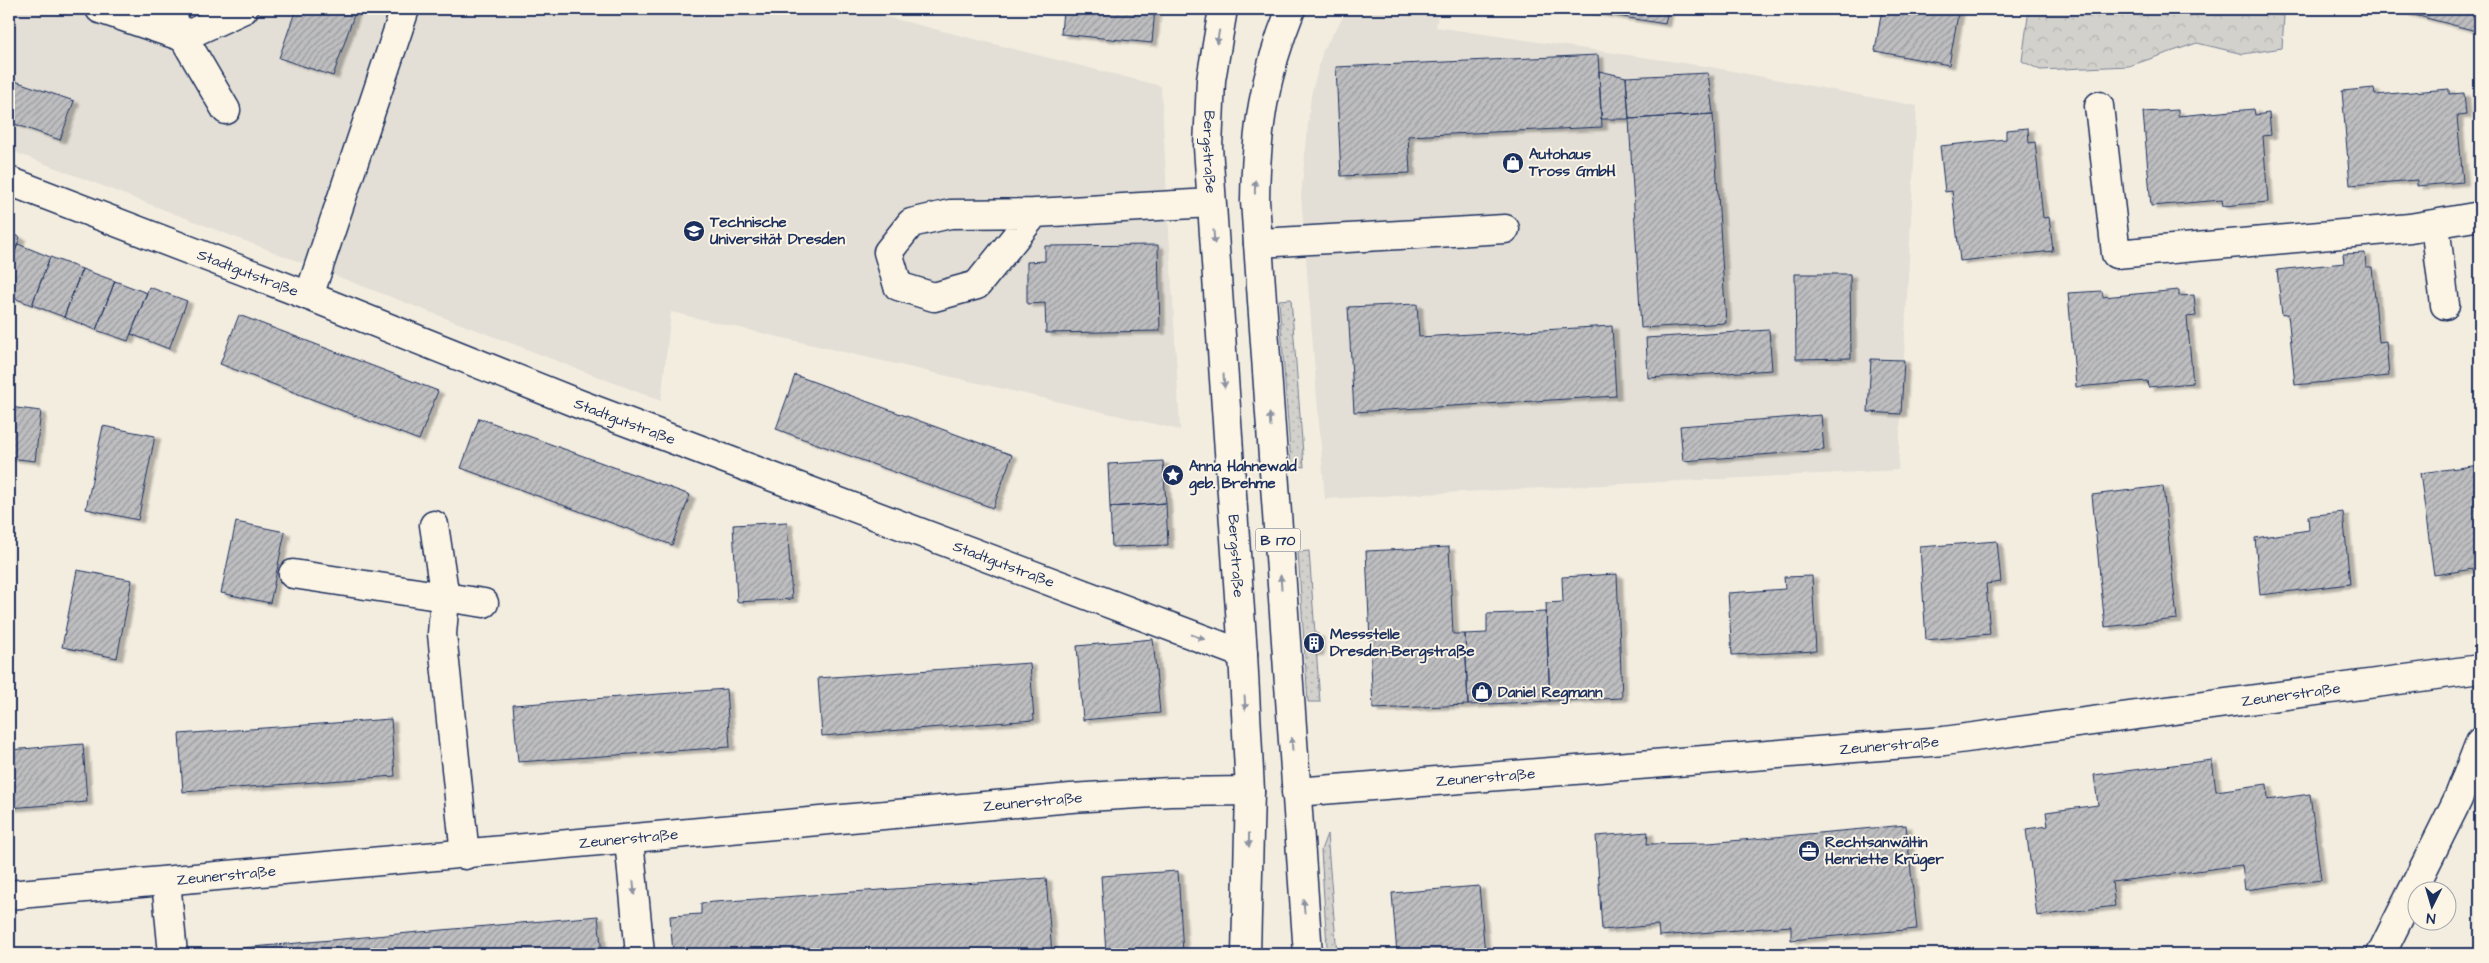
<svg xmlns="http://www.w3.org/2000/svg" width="2489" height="963" font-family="'Architects Daughter',sans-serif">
	<defs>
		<pattern id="grass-dots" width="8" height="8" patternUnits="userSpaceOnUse" patternTransform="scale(1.25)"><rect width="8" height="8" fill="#d3d1cc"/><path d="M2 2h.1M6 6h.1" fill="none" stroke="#b5b4b2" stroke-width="1.8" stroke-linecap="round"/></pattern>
		<pattern id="park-crowns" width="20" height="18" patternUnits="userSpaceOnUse" patternTransform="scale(1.25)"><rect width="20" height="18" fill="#d3d1cc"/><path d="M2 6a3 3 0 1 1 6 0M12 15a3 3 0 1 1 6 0" fill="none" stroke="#b5b4b2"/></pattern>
		<pattern id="building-hatch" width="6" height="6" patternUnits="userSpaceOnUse" patternTransform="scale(1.25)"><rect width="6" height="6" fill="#bebec0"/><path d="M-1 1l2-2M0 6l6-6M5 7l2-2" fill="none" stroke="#9a9b9f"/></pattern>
		<filter id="shadow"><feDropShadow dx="5.5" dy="3" stdDeviation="1" flood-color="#0004"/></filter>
	</defs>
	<rect width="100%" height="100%" fill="#f3ede0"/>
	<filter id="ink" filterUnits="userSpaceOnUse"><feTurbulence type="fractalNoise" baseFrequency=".02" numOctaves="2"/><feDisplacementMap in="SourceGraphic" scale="10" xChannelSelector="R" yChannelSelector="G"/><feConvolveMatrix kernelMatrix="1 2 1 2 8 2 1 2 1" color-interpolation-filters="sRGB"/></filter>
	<g filter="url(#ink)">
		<path fill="#e3dfd6" d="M9,9h846l306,77 19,344 -509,-118 -10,89 -652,-251z
			M1348,9h91l-3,18 275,40 206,39 -19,364 -573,29 -24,-304 10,-100 12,-45z"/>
		<path fill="url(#grass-dots)" stroke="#778095" d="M1291,299l13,168 -13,-3 -12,-164z
			M1309,551l11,151h-12l-10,-150z
			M1327,834l10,120h-9l-1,-7 -6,-97z"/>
		<path fill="url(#park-crowns)" stroke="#778095" d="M2029,9h204l51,7 -2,32 -39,6 -46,-11 -68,23 -89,4 -18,-9z"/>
		<path fill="url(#building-hatch)" stroke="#1b2f5e" filter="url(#shadow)" d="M296,9h60l-23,67 -54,-18z
			M1063,9h92l-3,34 -91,-9z
			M1575,9h93l-3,15z
			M1882,9h77l-10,56 -74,-14z
			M2404,9h76v23l-77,-20z
			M1598,55l4,72 -194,9 2,37 -69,3 -5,-109z
			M1599,71l27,6 3,42h-28z
			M1708,73l5,41 -84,5 -3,-42z
			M9,79l65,22 -14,39 -51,-18z
			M2374,88l1,7 74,-6v5l15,-1 2,22 -9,1 6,66 -46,4v-6l-67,5 -8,-94z
			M2254,109l1,6 14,-2 2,22 -8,1 5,66 -45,4 -1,-6 -71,6 -8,-94 35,-2v6z
			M1713,114l13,209 -85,5 -12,-209z
			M2028,128l1,15 6,-1 8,76 6,-1 4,34 -93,10 -8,-70 -7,1 -5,-46 66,-7v-9z
			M9,233l11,4 -11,31z
			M18,244l32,13 -18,48 -23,-9v-28z
			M1158,245l2,86 -114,2 -1,-30 -18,1v-42l18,-1v-15z
			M2365,253l1,14h6l7,75 7,-1 3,35 -94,9 -7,-71 -6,1 -5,-45 67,-7 -1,-9z
			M50,257l32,12 -18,48 -32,-12z
			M82,269l33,12 -19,49 -32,-13z
			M1795,274h55l1,84 -55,1z
			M115,281l32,12 -19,48 -32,-11z
			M149,287l38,14 -18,48 -38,-15z
			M2179,290v6l15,-1 2,21 -9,1 6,66 -45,4 -1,-6 -71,6 -8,-94 34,-2 1,6z
			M1417,304l2,33 193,-11 4,70 -262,16 -6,-105z
			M239,315l199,76 -19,49 -199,-76z
			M1769,330l3,40 -124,8 -2,-40z
			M1871,359l33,1 -3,54 -33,-2z
			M795,375l217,80 -19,53 -217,-79z
			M9,407l32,4 -6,50 -26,-3z
			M1821,415l3,35 -141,11 -3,-35z
			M479,418l211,77 -18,50 -211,-77z
			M103,426l52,10 -17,84 -52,-11z
			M1163,461l3,42 -56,4 -2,-43z
			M2480,465v103l-46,7 -14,-102z
			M2163,486l14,133 -72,8 -13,-132z
			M1166,503l2,42 -56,2 -2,-40z
			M2343,512l7,72 -90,11 -5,-57 54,-8 -1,-14z
			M236,522l49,10 -15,71 -49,-10z
			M787,522l5,77 -55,3 -4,-77z
			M1997,541l4,41 -15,2 4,50 -64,6 -6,-93z
			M1449,547l4,87h12l3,71 -95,4 -7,-158z
			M77,570l55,10 -15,78 -55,-11z
			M1617,574l5,124 -72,3 -4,-98 17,-1 -1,-25z
			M1812,576l4,75 -84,4 -4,-62 57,-4 -1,-12z
			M1546,612l4,89 -82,4 -3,-71 22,-1v-19z
			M1318,634l1,18 -8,1 -1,-18z
			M1153,639l7,74 -77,7 -6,-74z
			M1030,663l4,57 -212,16 -4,-58z
			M726,689l4,58 -212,15 -5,-57z
			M391,719l4,57 -212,16 -4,-58z
			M83,744l4,58 -78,6v-58z
			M2212,760l4,31 51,-7 1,16 42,-6 11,86 -76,10 -3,-25 -130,17 3,24 -78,10 -11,-87 22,-3 -2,-14 52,-7 -4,-30z
			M1906,825l11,104 -126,11v-14l-132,10 -1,-11 -56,5 -6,-94 52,-4 -1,12 62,-1z
			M1178,871l5,83h-77l-5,-78z
			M1046,878l6,76h-379l-3,-38 31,-2v-11z
			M1479,886l6,68h-88l-5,-61z
			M598,916l4,38h-370l-1,-5z"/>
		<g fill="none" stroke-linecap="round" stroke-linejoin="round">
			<g stroke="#1b2f5e" stroke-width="31">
				<g id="minor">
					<path d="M100,9l83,28 61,-28"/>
					<path d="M167,9l59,101"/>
					<path d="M2099,106l17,148 294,-26 70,-12"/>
					<path id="s1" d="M9,181l300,115 270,108 664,250"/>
					<path d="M1035,213l-58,72 -43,12 -36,-11 -10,-34 23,-29 39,-9 85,-1 176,-10"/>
					<path d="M2435,225l10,80"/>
					<path d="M1258,243l247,-14"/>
					<path d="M309,296l96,-287"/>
					<path d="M434,525l11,73 -3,36 23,221"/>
					<path d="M293,574l191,29"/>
					<path id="s2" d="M1296,792l648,-51 536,-72"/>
					<path d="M629,840l11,114"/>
					<path d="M166,881l7,73"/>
					<path id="s3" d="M9,895l1062,-97 99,-6 80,-1"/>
					<path d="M2381,954l77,-155 22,-57"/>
				</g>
			</g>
			<g stroke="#1b2f5e" stroke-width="31">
				<g id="major">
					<path id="s4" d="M1223,9l-12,71 -3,67 35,507 7,137 -4,163"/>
					<path d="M1291,9c-27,67 -35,120 -36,192l53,753"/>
				</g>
			</g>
			<use href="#minor" stroke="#fcf5e5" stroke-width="28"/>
			<use href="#major" stroke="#fcf5e5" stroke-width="28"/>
		</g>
		<defs><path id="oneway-solid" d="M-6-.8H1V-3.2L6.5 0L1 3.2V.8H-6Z" transform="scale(1.25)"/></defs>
		<g fill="#8c92a2">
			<use href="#oneway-solid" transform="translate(1218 37) rotate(100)"/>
			<use href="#oneway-solid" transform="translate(1255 187) rotate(-89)"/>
			<use href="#oneway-solid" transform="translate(1214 237) rotate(86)"/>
			<use href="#oneway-solid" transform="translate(1224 381) rotate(86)"/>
			<use href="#oneway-solid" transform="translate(1270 420) rotate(-94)"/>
			<use href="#oneway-solid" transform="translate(1281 582) rotate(-94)"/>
			<use href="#oneway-solid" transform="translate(1198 637) rotate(20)"/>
			<use href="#oneway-solid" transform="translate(1245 703) rotate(87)"/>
			<use href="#oneway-solid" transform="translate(1292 744) rotate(-94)"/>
			<use href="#oneway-solid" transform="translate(1249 840) rotate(90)"/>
			<use href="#oneway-solid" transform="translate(634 888) rotate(85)"/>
			<use href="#oneway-solid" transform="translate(1304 906) rotate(-94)"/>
		</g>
	</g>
	<defs>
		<g id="shop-disc" transform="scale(1.125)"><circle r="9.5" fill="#1b2f5e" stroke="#fcf5e5"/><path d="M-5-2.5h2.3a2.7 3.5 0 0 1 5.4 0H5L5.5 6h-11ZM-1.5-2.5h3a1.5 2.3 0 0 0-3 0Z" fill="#fff"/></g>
		<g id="university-disc" transform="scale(1.125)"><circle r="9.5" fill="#1b2f5e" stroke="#fcf5e5"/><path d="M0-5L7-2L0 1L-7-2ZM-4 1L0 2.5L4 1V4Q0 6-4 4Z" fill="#fff"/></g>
		<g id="sight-disc" transform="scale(1.125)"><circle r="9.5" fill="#1b2f5e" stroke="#fcf5e5"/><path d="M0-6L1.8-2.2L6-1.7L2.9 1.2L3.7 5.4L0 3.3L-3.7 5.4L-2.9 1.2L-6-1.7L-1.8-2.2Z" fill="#fff"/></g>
		<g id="building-disc" transform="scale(1.125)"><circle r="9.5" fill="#1b2f5e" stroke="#fcf5e5"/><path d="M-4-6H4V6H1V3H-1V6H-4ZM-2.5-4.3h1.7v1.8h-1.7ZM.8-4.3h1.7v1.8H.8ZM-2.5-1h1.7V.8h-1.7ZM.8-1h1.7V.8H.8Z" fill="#fff"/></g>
		<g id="office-disc" transform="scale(1.125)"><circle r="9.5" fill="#1b2f5e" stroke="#fcf5e5"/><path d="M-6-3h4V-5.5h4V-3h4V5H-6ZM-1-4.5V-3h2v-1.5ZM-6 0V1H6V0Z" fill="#fff"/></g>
	</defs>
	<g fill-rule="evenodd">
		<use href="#shop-disc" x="1513" y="163"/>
		<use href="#university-disc" x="694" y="231"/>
		<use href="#sight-disc" x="1173" y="475"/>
		<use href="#building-disc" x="1314" y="643"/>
		<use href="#shop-disc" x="1482" y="692"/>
		<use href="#office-disc" x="1809" y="851"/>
	</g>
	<g text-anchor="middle" stroke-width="4" stroke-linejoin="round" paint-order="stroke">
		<rect fill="#fcf5e5" stroke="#5e6a86" stroke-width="1" x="1255.5" y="528.5" width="45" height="23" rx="4"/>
		<g font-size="14" font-weight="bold" fill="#1b2f5e">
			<text x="1278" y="545">B 170</text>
		</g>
		<g font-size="15" fill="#1b2f5e" stroke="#fcf5e5">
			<text dy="5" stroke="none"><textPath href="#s4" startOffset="144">Bergstraße</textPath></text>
			<text dy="5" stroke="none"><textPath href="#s1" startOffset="256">Stadtgutstraße</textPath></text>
			<text dy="5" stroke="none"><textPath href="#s1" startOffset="661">Stadtgutstraße</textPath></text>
			<text dy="5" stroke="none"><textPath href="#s4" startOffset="549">Bergstraße</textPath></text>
			<text dy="5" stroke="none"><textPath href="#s1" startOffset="1066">Stadtgutstraße</textPath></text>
			<text dy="5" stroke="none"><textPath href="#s2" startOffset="1000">Zeunerstraße</textPath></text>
			<text dy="5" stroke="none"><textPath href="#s2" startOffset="595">Zeunerstraße</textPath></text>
			<text dy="5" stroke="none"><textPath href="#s2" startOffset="190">Zeunerstraße</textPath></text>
			<text dy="5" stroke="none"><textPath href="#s3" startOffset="1028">Zeunerstraße</textPath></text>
			<text dy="5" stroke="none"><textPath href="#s3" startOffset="622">Zeunerstraße</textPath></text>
			<text dy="5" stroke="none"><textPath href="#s3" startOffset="218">Zeunerstraße</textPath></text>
		</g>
		<g font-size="15" font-weight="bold" fill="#1b2f5e" stroke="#fcf5e5" text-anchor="start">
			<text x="1529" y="159">Autohaus<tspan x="1529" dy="17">Tross GmbH</tspan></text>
			<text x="710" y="227">Technische<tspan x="710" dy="17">Universität Dresden</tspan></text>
			<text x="1189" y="471">Anna Hahnewald<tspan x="1189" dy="17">geb. Brehme</tspan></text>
			<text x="1330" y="639">Messstelle<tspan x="1330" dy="17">Dresden-Bergstraße</tspan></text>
			<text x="1498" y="697">Daniel Regmann</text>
			<text x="1825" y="847">Rechtsanwältin<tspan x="1825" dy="17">Henriette Krüger</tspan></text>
		</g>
	</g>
	<rect width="2489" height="963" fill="none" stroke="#fcf5e5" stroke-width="30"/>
	<rect x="15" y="15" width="2459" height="933" fill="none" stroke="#1b2f5e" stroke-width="2" filter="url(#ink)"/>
	<g transform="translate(2432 906) rotate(185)"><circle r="24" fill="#fcf5e5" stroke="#a2a6af"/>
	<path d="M0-4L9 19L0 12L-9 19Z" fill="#1b2f5e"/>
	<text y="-8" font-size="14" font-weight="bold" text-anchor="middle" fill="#1b2f5e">N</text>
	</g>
</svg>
